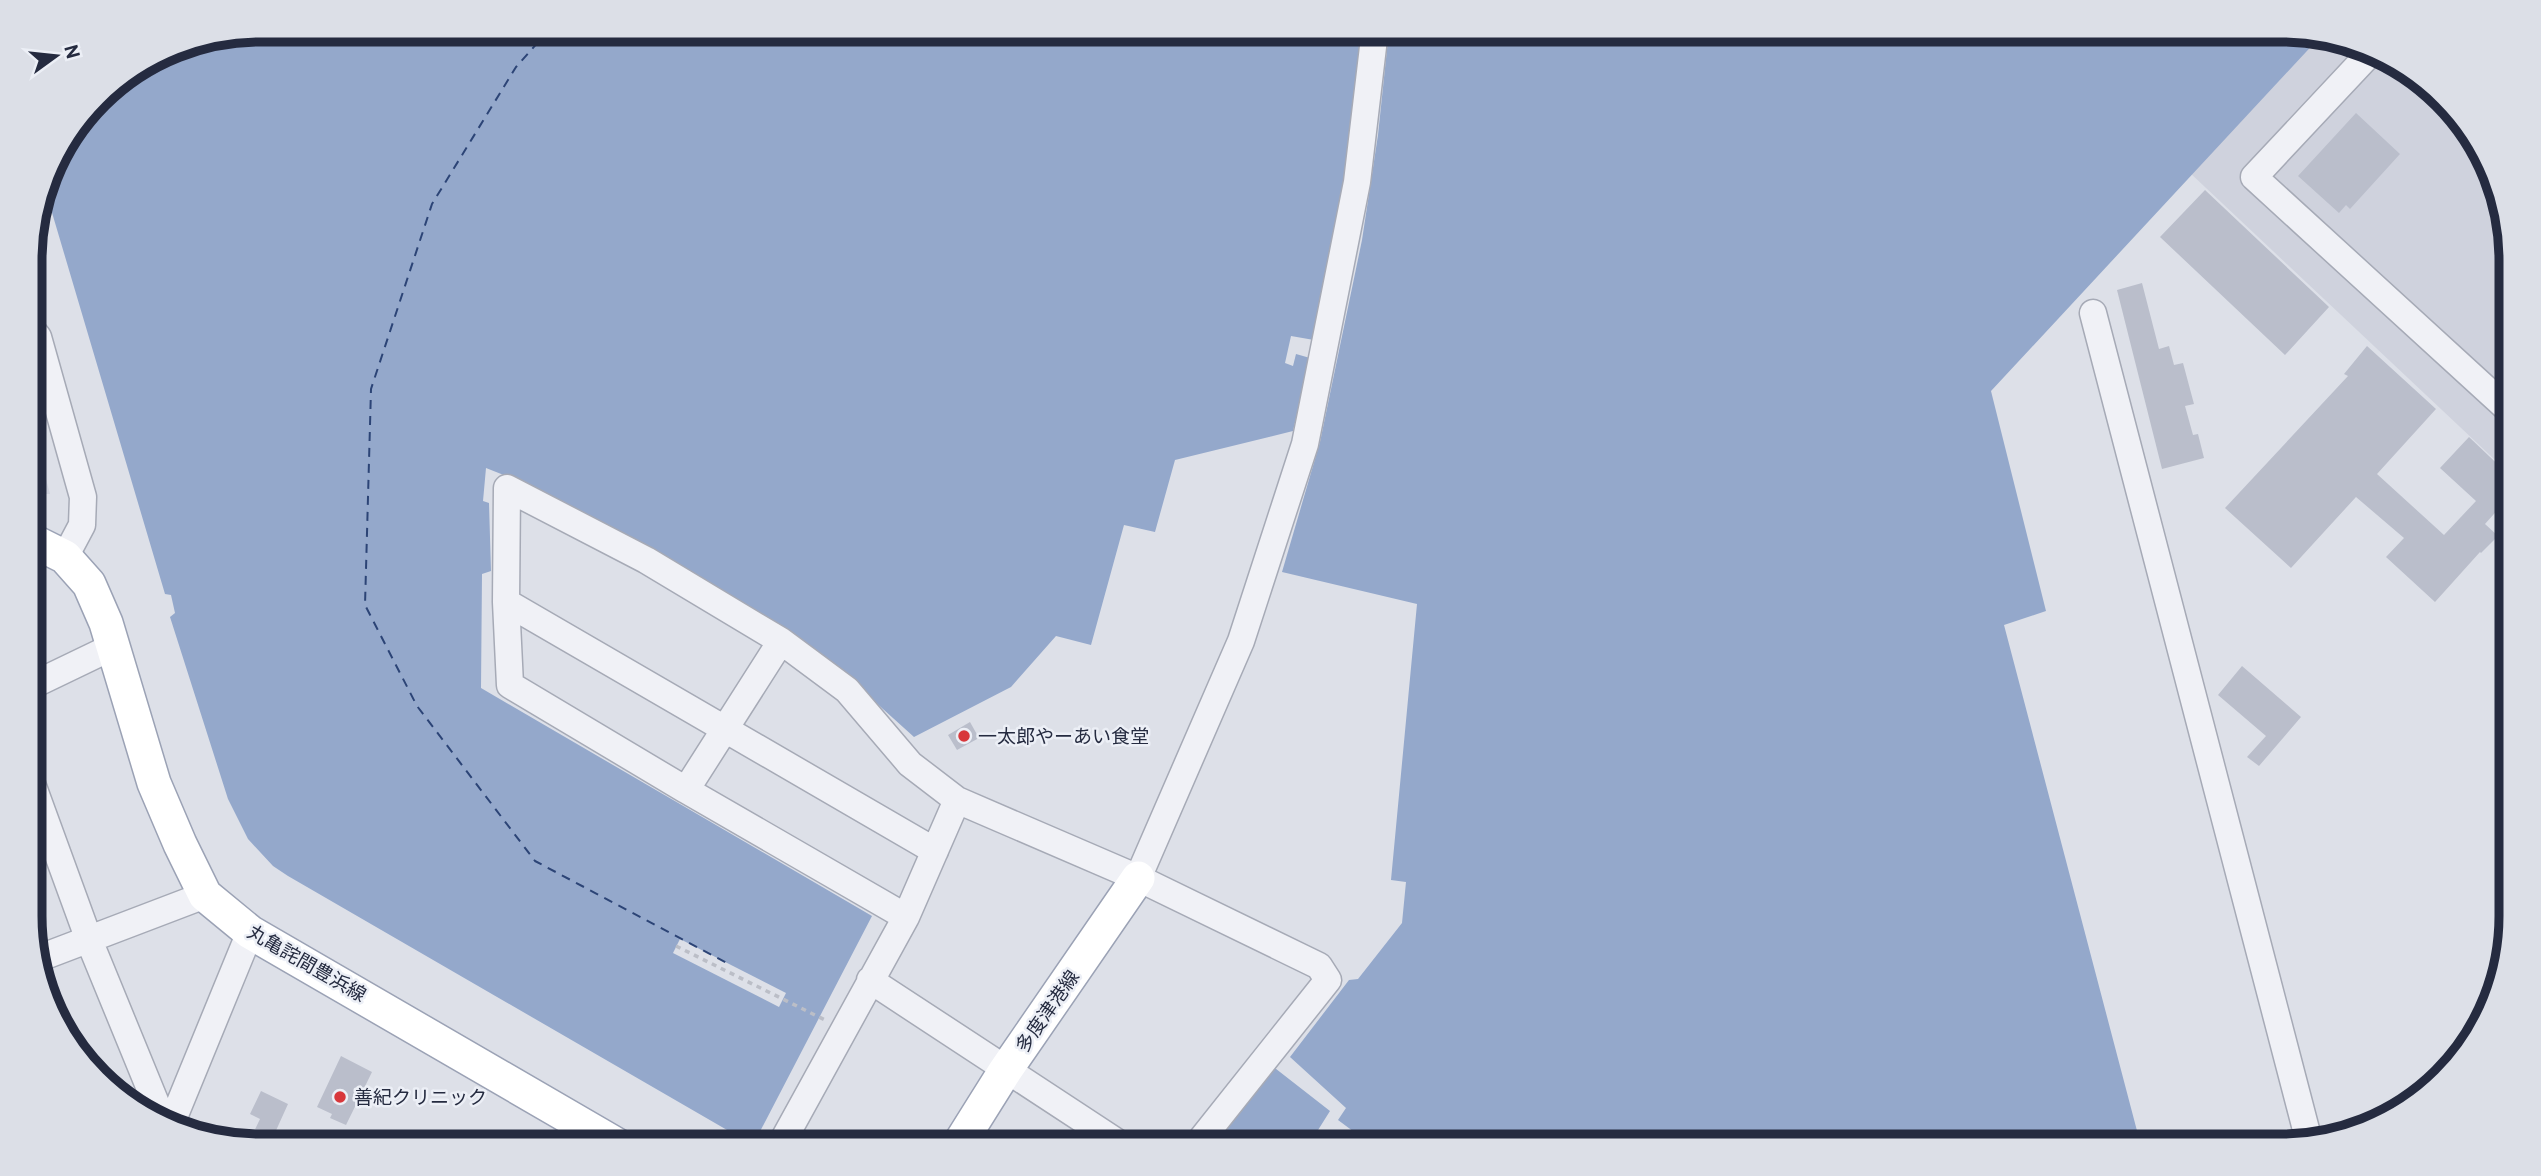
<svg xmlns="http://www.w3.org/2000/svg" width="2541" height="1176" font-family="Overpass,'Noto Sans JP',sans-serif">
	<rect width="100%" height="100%" fill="#dde0e8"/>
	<path fill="#cfd2dd" d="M2314,36l55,11 95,73 45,111 1,243 -321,-302z
		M134,71l-88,117 8,-30 54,-71z
		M31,423l19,71h-19z"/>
	<path fill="#94a8cb" d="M260,30h1102l-23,190 -25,120 -23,-4 -6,27 8,3 3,-12 14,4 -17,73 -118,29 -20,72 -31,-7 -33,120 -35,-9 -45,51 -97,50 -51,-46 -349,-212 -28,-11 -3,33 6,2 2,68 -9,3 -1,114 391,228 -119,229 -465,-269 -15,-10 -25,-27 -20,-40 -58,-182 5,-4 -4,-18 -6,-1 -120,-405 13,-22 73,-94 42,-26z
		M1389,30h892l38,8 -328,353 55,220 -42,14 137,521h-768l-35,-26 8,-12 -56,-51 59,-77 9,-1 44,-56 4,-41 -15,-2 26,-276 -135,-32 38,-130 42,-202 16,-105z
		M1271,1065l59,46 -22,35h-101z"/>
	<path fill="#dde0e8" d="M680,939l106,54 -7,14 -106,-54z"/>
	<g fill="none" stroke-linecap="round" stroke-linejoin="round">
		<path stroke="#2c4476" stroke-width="2" stroke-dasharray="9 7" stroke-linecap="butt" d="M549,30l-33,37 -84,137 -61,185 -6,216 52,101 118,155 192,102"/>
	</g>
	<path fill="#babecb" d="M2356,113l44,41 -50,55 -4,-4 -7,8 -41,-37z
		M2205,190l124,117 -44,48 -125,-118z
		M2142,283l17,66 10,-3 5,19 9,-2 11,41 -9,2 8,29 5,-1 6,24 -42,11 -45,-179z
		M2367,346l69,63 -59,65 67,61 32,-34 -36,-33 29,-31 41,39v20l-25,28 13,12 -17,17 -1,-1 -45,50 -49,-45 18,-19 -48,-41 -65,71 -66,-60 123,-132 -4,-2z
		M2242,666l59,51 -42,49 -12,-9 19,-21 -48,-41z
		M970,722l9,16 -22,12 -9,-15z
		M341,1056l31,16 -26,53 -16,-7 2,-4 -15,-7z
		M261,1091l27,13 -19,42 -21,-2 12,-25 -10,-5z"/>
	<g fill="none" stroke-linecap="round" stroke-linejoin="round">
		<g stroke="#a6aab6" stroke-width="29">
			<path id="minor" d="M2373,50l-119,127 256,234
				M2093,313l216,828
				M30,327l8,10 45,160 -1,28 -17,32
				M506,602l429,249
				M31,686l81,-39
				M31,781l58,159 75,183
				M686,790l-176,-105 -4,-83 1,-114 139,72 135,81
				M906,917l-220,-127 95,-149 66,49 63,74 47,36 181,78
				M37,959l168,-64
				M870,980l253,166
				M170,1127l80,-195
				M780,1146l126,-229 51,-117
				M1196,1146l132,-166 -9,-14 -181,-88 103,-237 64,-197 52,-262 18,-152"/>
		</g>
		<g stroke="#9ba2b5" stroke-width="36">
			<path id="major" d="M31,540l34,17 24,27 17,39 48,160 26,61 25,51 45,37 369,214
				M958,1146l47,-75 133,-193"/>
		</g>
		<path stroke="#bbbec7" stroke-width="3.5" stroke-dasharray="5 5" stroke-linecap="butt" d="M676,946l149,74"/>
		<use href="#minor" stroke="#f0f1f6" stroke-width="26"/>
		<use href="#major" stroke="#fff" stroke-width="33"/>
	</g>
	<g fill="#d8373b" stroke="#eceff6" stroke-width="2.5">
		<circle cx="964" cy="736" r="7"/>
		<circle cx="340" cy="1097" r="7"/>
	</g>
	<g text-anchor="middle" stroke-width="5" stroke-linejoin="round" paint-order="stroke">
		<g font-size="19" fill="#252b40" stroke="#eceff6" text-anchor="start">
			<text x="978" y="743">一太郎やーあい食堂</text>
			<text x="354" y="1104">善紀クリニック</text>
		</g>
		<g font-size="19" fill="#252b40" stroke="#eceff6">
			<text transform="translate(307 963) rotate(30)" y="7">丸亀詫間豊浜線</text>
			<text transform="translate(1047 1011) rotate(-55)" y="7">多度津港線</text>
		</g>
	</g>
	<path d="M0 0H2541V1176H0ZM260 42H2281A218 218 0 0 1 2499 260V916A218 218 0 0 1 2281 1134H260A218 218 0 0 1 42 916V260A218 218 0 0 1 260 42Z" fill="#dcdfe7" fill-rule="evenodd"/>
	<path fill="none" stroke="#252b40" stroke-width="9" d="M260 42H2281A218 218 0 0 1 2499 260V916A218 218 0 0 1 2281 1134H260A218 218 0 0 1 42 916V260A218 218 0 0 1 260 42Z"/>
	<g transform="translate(56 56) rotate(75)" stroke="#eceff6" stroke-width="5" paint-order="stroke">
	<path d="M0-5L12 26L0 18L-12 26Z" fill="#252b40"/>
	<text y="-10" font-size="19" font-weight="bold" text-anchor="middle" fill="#252b40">N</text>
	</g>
</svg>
